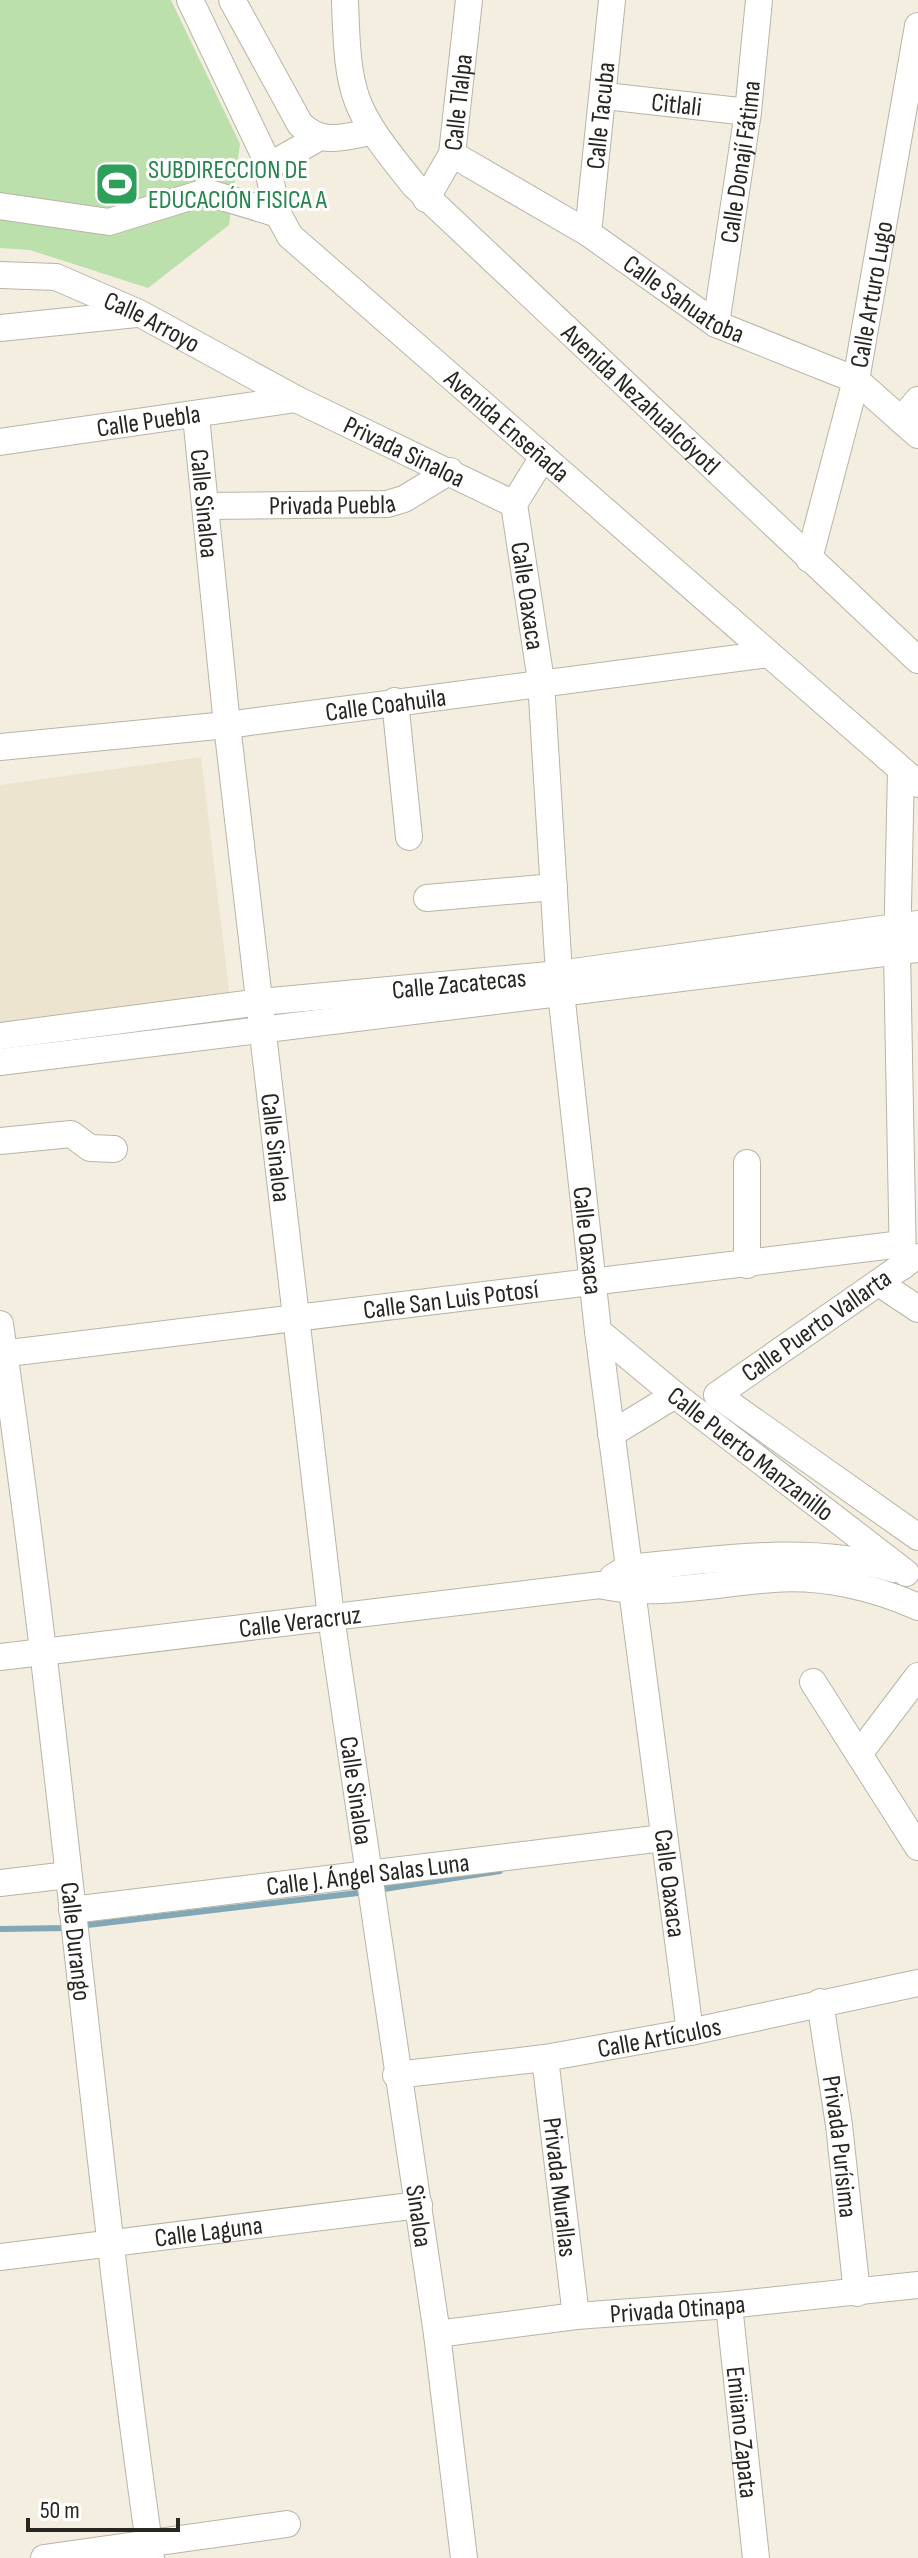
<svg xmlns="http://www.w3.org/2000/svg" width="918" height="2558" font-family="'Sofia Sans Condensed',sans-serif">
	<rect width="100%" height="100%" fill="#f3eedf"/>
	<path fill="#ece4ce" d="M201,757l29,240 -230,28v-240z"/>
	<path fill="#bce0ab" d="M0,0h171l69,144 -11,81 -81,63 -118,-38 -30,-2z"/>
	<g fill="none" stroke-linecap="round" stroke-linejoin="round">
		<path stroke="#82a7b6" stroke-width="6" d="M377,1890l123,-19
			M79,1926l287,-34
			M0,1929l68,-1"/>
		<g stroke="#b9b4a6" stroke-width="28">
			<g id="minor">
				<path id="s1" d="M190,0l75,157 13,57 12,22 628,548"/>
				<path d="M232,0l68,124c22,22 43,13 71,8"/>
				<path id="s2" d="M345,0c3,99 7,108 69,185l504,475"/>
				<path id="s3" d="M605,96l143,16"/>
				<path id="s4" d="M452,154l136,79 128,91 140,56 62,55"/>
				<path d="M269,166l49,-28"/>
				<path id="s5" d="M426,199l26,-45 17,-154"/>
				<path d="M0,206l109,16 97,-30 72,22"/>
				<path id="s6" d="M588,233l24,-233"/>
				<path id="s7" d="M0,275l56,2 83,36 157,86 218,105"/>
				<path id="s8" d="M716,324l32,-212 11,-112"/>
				<path d="M0,328l136,-14"/>
				<path id="s9" d="M196,416l31,309 104,892 106,717 27,224"/>
				<path d="M901,420l17,-20"/>
				<path id="s10" d="M0,442l296,-43"/>
				<path id="s11" d="M543,457l-29,47 27,177 18,293 39,357 92,701"/>
				<path id="s12" d="M206,506l181,-2 17,-5 46,-28"/>
				<path id="s13" d="M809,559l47,-179 62,-354"/>
				<path d="M395,701l14,136"/>
				<path id="s14" d="M0,747l227,-22 541,-71"/>
				<path d="M901,770l-4,182 6,314"/>
				<path d="M427,898l127,-11"/>
				<path id="s15" d="M0,1036l261,-34 298,-28 359,-50"/>
				<path d="M0,1062l918,-113"/>
				<path d="M0,1141l71,-7 19,14 24,1"/>
				<path d="M915,1257l-198,138 201,142"/>
				<path d="M747,1265v-102"/>
				<path d="M879,1283l39,26"/>
				<path id="s16" d="M0,1324c60,410 93,824 151,1234"/>
				<path id="s17" d="M598,1331l77,64 231,178"/>
				<path id="s18" d="M0,1354l902,-110"/>
				<path d="M611,1434l64,-39"/>
				<path d="M613,1577l15,-9c88,-8 179,-24 266,1"/>
				<path id="s19" d="M0,1657l600,-72c56,13 116,-2 173,-6 48,-4 101,8 145,28"/>
				<path d="M813,1682l105,165"/>
				<path d="M859,1754l59,-78"/>
				<path d="M0,1883l68,-8"/>
				<path id="s20" d="M72,1910l591,-72"/>
				<path id="s21" d="M820,2002l19,123 18,168"/>
				<path id="s22" d="M545,2058l31,258"/>
				<path id="s23" d="M396,2075l149,-17 145,-26 228,-49"/>
				<path id="s24" d="M0,2257l419,-52"/>
				<path id="s25" d="M729,2305l27,253"/>
				<path id="s26" d="M437,2334l139,-18 153,-11 189,-20"/>
				<path d="M44,2558l243,-34"/>
			</g>
		</g>
		<use href="#minor" stroke="#fff" stroke-width="26"/>
	</g>
	<defs>
		<g id="stadium-square" transform="scale(2.3)"><rect x="-9" y="-9" width="18" height="18" rx="4" fill="#2e9e5b" stroke="#fff"/><path d="M0-5a6.5 5 0 1 0 0 10a6.5 5 0 1 0 0-10ZM-3.5-1.8h7v3.6h-7Z" fill="#fff"/></g>
	</defs>
	<g fill-rule="evenodd">
		<use href="#stadium-square" x="117" y="184"/>
	</g>
	<g text-anchor="middle" stroke-width="6" stroke-linejoin="round" paint-order="stroke">
		<g font-size="26" fill="#282620" stroke="#fff">
			<text dy="9" stroke="none"><textPath href="#s5" startOffset="104">Calle Tlalpa</textPath></text>
			<text dy="9" stroke="none"><textPath href="#s3" startOffset="72">Citlali</textPath></text>
			<text dy="9" stroke="none"><textPath href="#s6" startOffset="118">Calle Tacuba</textPath></text>
			<text dy="9" stroke="none"><textPath href="#s8" startOffset="164">Calle Donají Fátima</textPath></text>
			<text dy="9" stroke="none"><textPath href="#s13" startOffset="272">Calle Arturo Lugo</textPath></text>
			<text dy="9" stroke="none"><textPath href="#s4" startOffset="274">Calle Sahuatoba</textPath></text>
			<text dy="9" stroke="none"><textPath href="#s7" startOffset="162">Calle Arroyo</textPath></text>
			<text dy="9" stroke="none"><textPath href="#s2" startOffset="516">Avenida Nezahualcóyotl</textPath></text>
			<text dy="9" stroke="none"><textPath href="#s10" startOffset="150">Calle Puebla</textPath></text>
			<text dy="9" stroke="none"><textPath href="#s1" startOffset="546">Avenida Enseñada</textPath></text>
			<text dy="9" stroke="none"><textPath href="#s7" startOffset="446">Privada Sinaloa</textPath></text>
			<text dy="9" stroke="none"><textPath href="#s12" startOffset="126">Privada Puebla</textPath></text>
			<text dy="9" stroke="none"><textPath href="#s9" startOffset="88">Calle Sinaloa</textPath></text>
			<text dy="9" stroke="none"><textPath href="#s11" startOffset="148">Calle Oaxaca</textPath></text>
			<text dy="9" stroke="none"><textPath href="#s14" startOffset="388">Calle Coahuila</textPath></text>
			<text dy="9" stroke="none"><textPath href="#s15" startOffset="462">Calle Zacatecas</textPath></text>
			<text dy="9" stroke="none"><textPath href="#s9" startOffset="736">Calle Sinaloa</textPath></text>
			<text dy="9" stroke="none"><textPath href="#s11" startOffset="796">Calle Oaxaca</textPath></text>
			<text dy="9" stroke="none"><textPath href="#s18" startOffset="454">Calle San Luis Potosí</textPath></text>
			<text transform="translate(816 1325) rotate(-35)" y="9">Calle Puerto Vallarta</text>
			<text dy="9" stroke="none"><textPath href="#s17" startOffset="196">Calle Puerto Manzanillo</textPath></text>
			<text dy="9" stroke="none"><textPath href="#s19" startOffset="302">Calle Veracruz</textPath></text>
			<text dy="9" stroke="none"><textPath href="#s9" startOffset="1384">Calle Sinaloa</textPath></text>
			<text dy="9" stroke="none"><textPath href="#s20" startOffset="298">Calle J. Ángel Salas Luna</textPath></text>
			<text dy="9" stroke="none"><textPath href="#s11" startOffset="1444">Calle Oaxaca</textPath></text>
			<text dy="9" stroke="none"><textPath href="#s16" startOffset="622">Calle Durango</textPath></text>
			<text dy="9" stroke="none"><textPath href="#s23" startOffset="266">Calle Artículos</textPath></text>
			<text dy="9" stroke="none"><textPath href="#s21" startOffset="146">Privada Purísima</textPath></text>
			<text dy="9" stroke="none"><textPath href="#s22" startOffset="130">Privada Murallas</textPath></text>
			<text dy="9" stroke="none"><textPath href="#s9" startOffset="1814">Sinaloa</textPath></text>
			<text dy="9" stroke="none"><textPath href="#s24" startOffset="210">Calle Laguna</textPath></text>
			<text dy="9" stroke="none"><textPath href="#s26" startOffset="242">Privada Otinapa</textPath></text>
			<text dy="9" stroke="none"><textPath href="#s25" startOffset="128">Emiiano Zapata</textPath></text>
		</g>
		<g font-size="26" fill="#27864d" stroke="#fff" text-anchor="start">
			<text x="148" y="178">SUBDIRECCION DE<tspan x="148" dy="30">EDUCACIÓN FISICA A</tspan></text>
		</g>
	</g>
	<path d="M28 2518v12h150v-12" fill="none" stroke="#282620" stroke-width="4"/>
	<text x="40" y="2518" font-size="24" fill="#282620" stroke="#ffffff" stroke-width="6" paint-order="stroke">50 m</text>
</svg>
